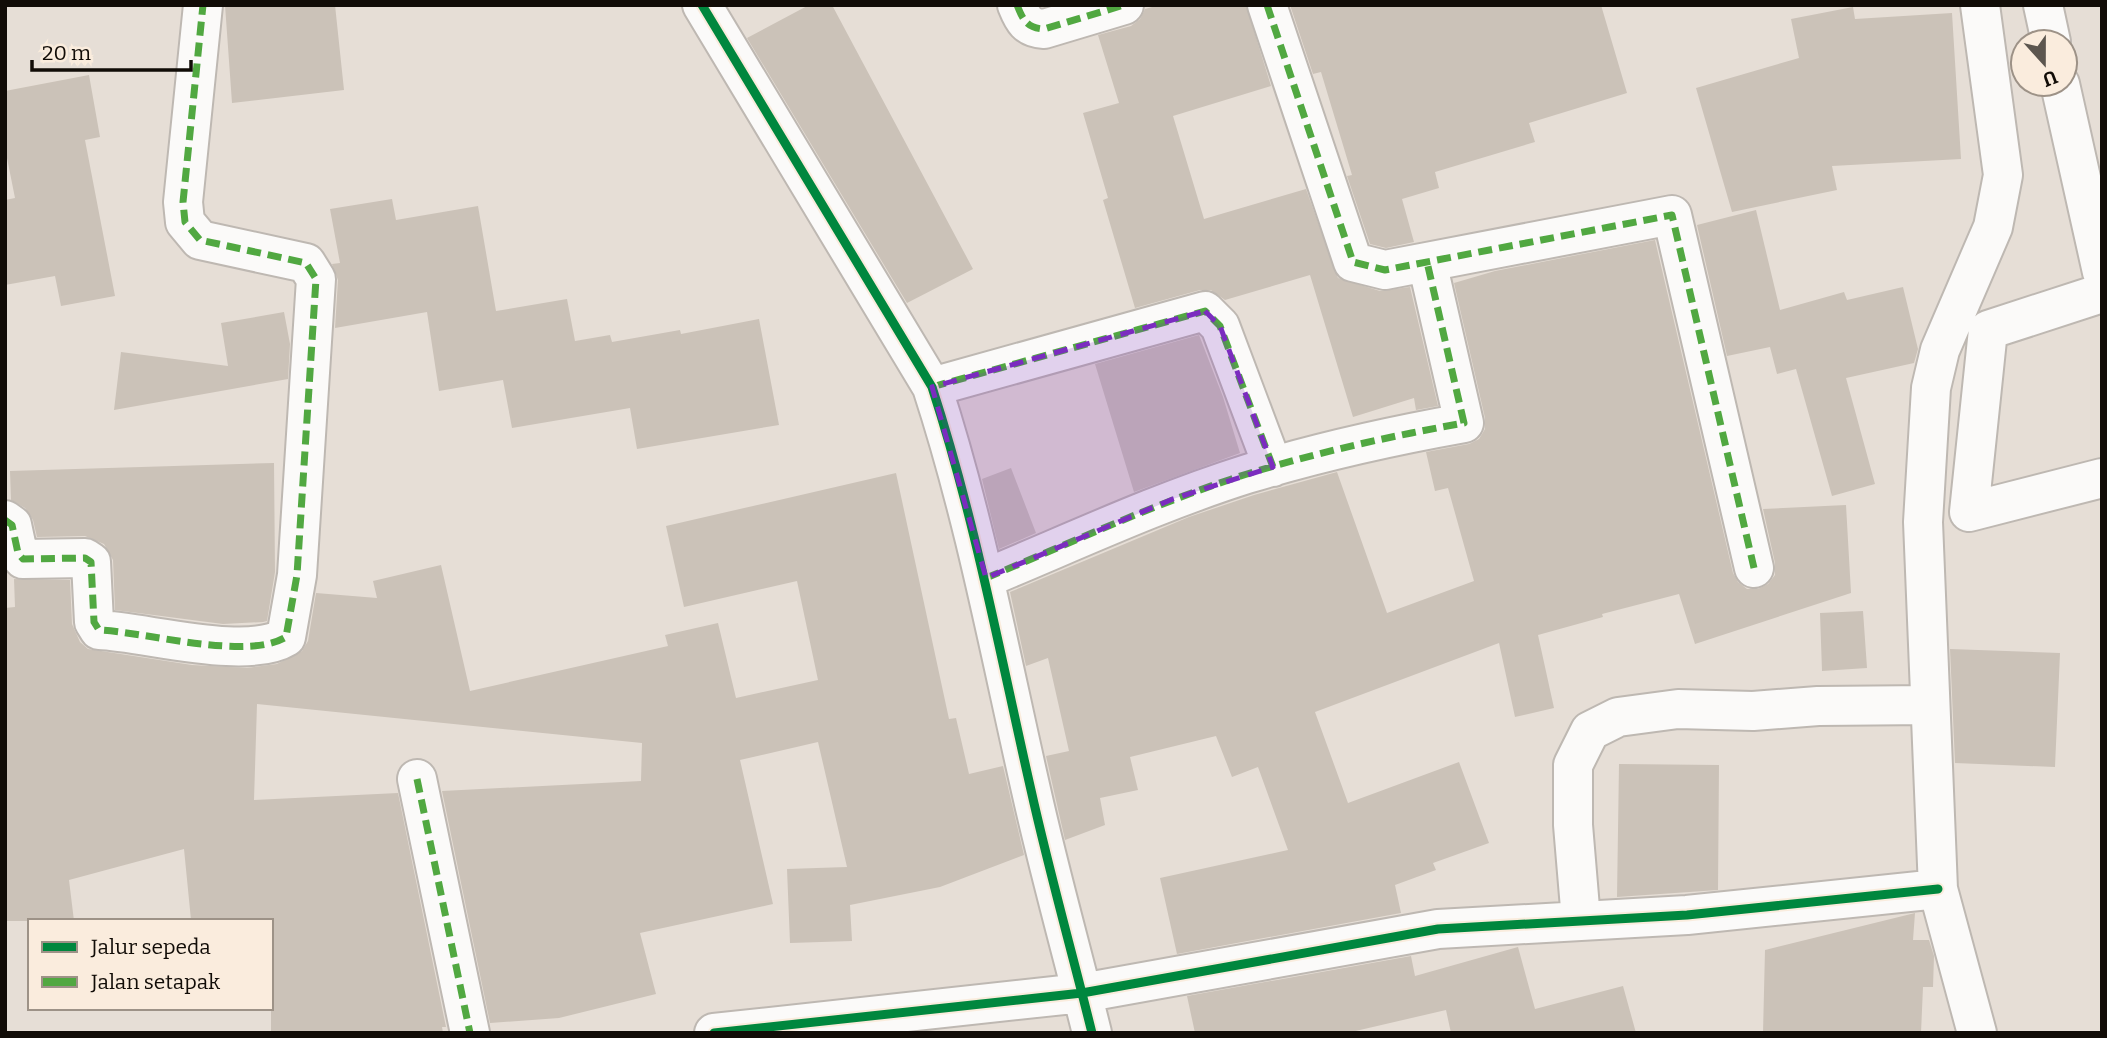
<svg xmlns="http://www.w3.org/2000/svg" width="2107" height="1038" font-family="Bitter,serif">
	<rect width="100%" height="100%" fill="#e6ded6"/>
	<path fill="#cbc2b8" d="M225,5h110l9,85 -112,13z
		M809,5h23l141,264 -66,34 -160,-265z
		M1159,5h87l25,81 -98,30 31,103 102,-30 32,89 42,13 30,-4 28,119 -22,4 -2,-12 -61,19 -43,-142 -85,25 -14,-10h-11l-65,18 -32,-108 5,-2 -25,-85 36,-10 -21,-68 33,-9 9,-7 5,-10z
		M1290,5h311l26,88 -98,30 6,19 -100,30 4,16 -37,11 12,43 -28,6 -16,-4 -23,-68 5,-1 -31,-103 -8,2z
		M1853,7l2,12 97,-6 9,146 -129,7 5,24 -105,22 -36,-124 103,-30 -8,-39z
		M89,75l11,62 -15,3 30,156 -54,10 -6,-30 -50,9v-85l10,-2 -10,-50v-57z
		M392,199l4,21 82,-14 18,105 71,-12 8,42 35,-6 2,7 68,-12 1,4 78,-15 20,106 -142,24 -7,-41 -118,20 -9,-48 -64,11 -12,-79 -92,16 3,-48 -6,-16 8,-1 -10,-54z
		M1756,210l24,100 64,-18 3,8 56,-13 15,62 -4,14 -68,15 29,106 -43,12 -36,-127 -19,5 -7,-27 -43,9 -30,-131z
		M1655,240l78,333 5,9 9,7h11l10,-5 7,-9v-12l-12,-54 83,-4 5,88 -156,51 -16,-50 -77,20 1,3 -65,18 16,73 -39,9 -16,-74 -184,69 33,91 111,-41 30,81 -56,20 3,7 -41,15 6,28 -224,41 -17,-76 128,-28 -30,-83 -26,10 -16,-41 -86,21 8,33 -38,8 5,27 -40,15 -19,-84 23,-5 -21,-93 -22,8 -16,-74 179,-75 65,-22 83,-23 50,141 87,-32 -26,-93 -13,3 -9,-39 43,-8 10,-5 6,-10v-11l-31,-135 41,-12z
		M284,312l6,32 -2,35 -174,31 7,-58 107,14 -7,-43z
		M1199,335l24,62 17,56 -106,39 -39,-128z
		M274,463l1,109 -8,49 -4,1 -40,2 -108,-14 -2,-50 -9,-16 -19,-8 -48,1 -4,-17 -8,-12 -14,-8 -1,-29z
		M1011,468l25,65 -37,16 -17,-70z
		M896,473l53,246 7,-1 13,56 34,-8 21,89 -84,32 -90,18 2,36 -62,2 -3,-74 60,-2 -29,-125 -78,18 33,144 -133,29 16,61 -97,24 -69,5 -48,-232 199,-10 1,-38 -385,-39 -3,96 144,-7 48,234h-4l1,6h-172v-112l-80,-1 -7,-71 -115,31 5,41h-69v-313l10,-1 -1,-28 56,1 2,44 8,18 8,7 104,16 55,3 30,-4 25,-13 6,-10 8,-48 61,5 -4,-17 68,-16 29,126 198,-45 -3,-11 53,-12 18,75 82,-18 -21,-99 -113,26 -18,-81z
		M1863,611l4,57 -45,3 -2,-58z
		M1950,649l110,4 -5,114 -100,-4z
		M1619,764l100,1 -1,125 -101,7z
		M1915,913l-2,27h16l5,16 -1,31h-10l-2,46h-158l2,-83z
		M1518,947l17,62 88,-23 13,47h-185l-5,-23 -99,23h-152l-8,-37 224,-40 4,20z"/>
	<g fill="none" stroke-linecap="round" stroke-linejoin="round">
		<g stroke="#beb8b2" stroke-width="42">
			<path id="minor" d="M702,5l230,382c43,132 68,267 99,403 18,81 41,162 61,243
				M1017,5c6,15 10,23 27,24l80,-24
				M1267,5l86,257 32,8 287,-55 82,353
				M2043,5l8,37
				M2060,84l42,188
				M2102,293l-114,37 -19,182 133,-34
				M932,387l273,-76 15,15 53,141
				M5,520l7,5 6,28 5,6 62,-1 6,4 3,60 5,8c47,2 148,31 187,7l11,-62 19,-296 -10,-16 -106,-23 -15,-18 -2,-20 20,-197
				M986,578c87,-36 172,-76 261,-104 72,-22 144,-38 217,-51l-37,-161
				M417,779l53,254
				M1581,920l-8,-95v-60l17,-34 28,-14 60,-8 75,2 65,-5 112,-1
				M714,1033l368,-40 356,-64 249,-14 251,-26
				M1977,1033l-39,-144 -15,-367 8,-134 9,-38 53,-123 10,-52 -23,-170"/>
		</g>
		<use href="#minor" stroke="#fbfaf9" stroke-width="38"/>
		<path stroke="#51a841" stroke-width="7" stroke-dasharray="14 7" stroke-linecap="butt" d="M1017,5c6,15 10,23 27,24l80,-24
			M1267,5l86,257 32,8 287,-55 82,353
			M932,387l273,-76 15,15 53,141
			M5,520l7,5 6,28 5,6 62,-1 6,4 3,60 5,8c47,2 148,31 187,7l11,-62 19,-296 -10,-16 -106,-23 -15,-18 -2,-20 20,-197
			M986,578c87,-36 172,-76 261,-104 72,-22 144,-38 217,-51l-37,-161
			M417,779l53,254"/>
		<g stroke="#faecdd" stroke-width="13">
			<path id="cycleway" d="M702,5l230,382c43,132 68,267 99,403 18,81 41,162 61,243
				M714,1033l368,-40 356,-64 249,-14 251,-26"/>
		</g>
		<use href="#cycleway" stroke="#00873e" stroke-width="9"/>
	</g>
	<path fill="#7b2cbf" fill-opacity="0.2" stroke="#7b2cbf" stroke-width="5" stroke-dasharray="14 9" stroke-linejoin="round" d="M1205,311l15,15 53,141 -100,32 -187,79 -54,-191z"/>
	<rect width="2107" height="1038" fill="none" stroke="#110c07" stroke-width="14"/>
	<rect x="28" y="919" width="245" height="91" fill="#faecdd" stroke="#9d9287" stroke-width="2"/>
	<rect x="42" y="942" width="35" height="10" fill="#00873e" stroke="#9d9287" stroke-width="2"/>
	<text x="91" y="954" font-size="21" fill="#110c07">Jalur sepeda</text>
	<rect x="42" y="977" width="35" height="10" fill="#51a841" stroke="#9d9287" stroke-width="2"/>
	<text x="91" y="989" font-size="21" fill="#110c07">Jalan setapak</text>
	<g transform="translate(2044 63) rotate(159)"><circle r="33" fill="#faecdd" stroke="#9d9287" stroke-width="2"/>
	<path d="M0-5L12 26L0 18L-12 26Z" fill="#5c564f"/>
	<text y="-10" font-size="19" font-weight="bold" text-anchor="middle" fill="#110c07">U</text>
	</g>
	<path d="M32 60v10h159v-10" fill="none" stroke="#110c07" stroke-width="3.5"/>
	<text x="42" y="60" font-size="21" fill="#110c07" stroke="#faecdd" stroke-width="5" paint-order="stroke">20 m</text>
</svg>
